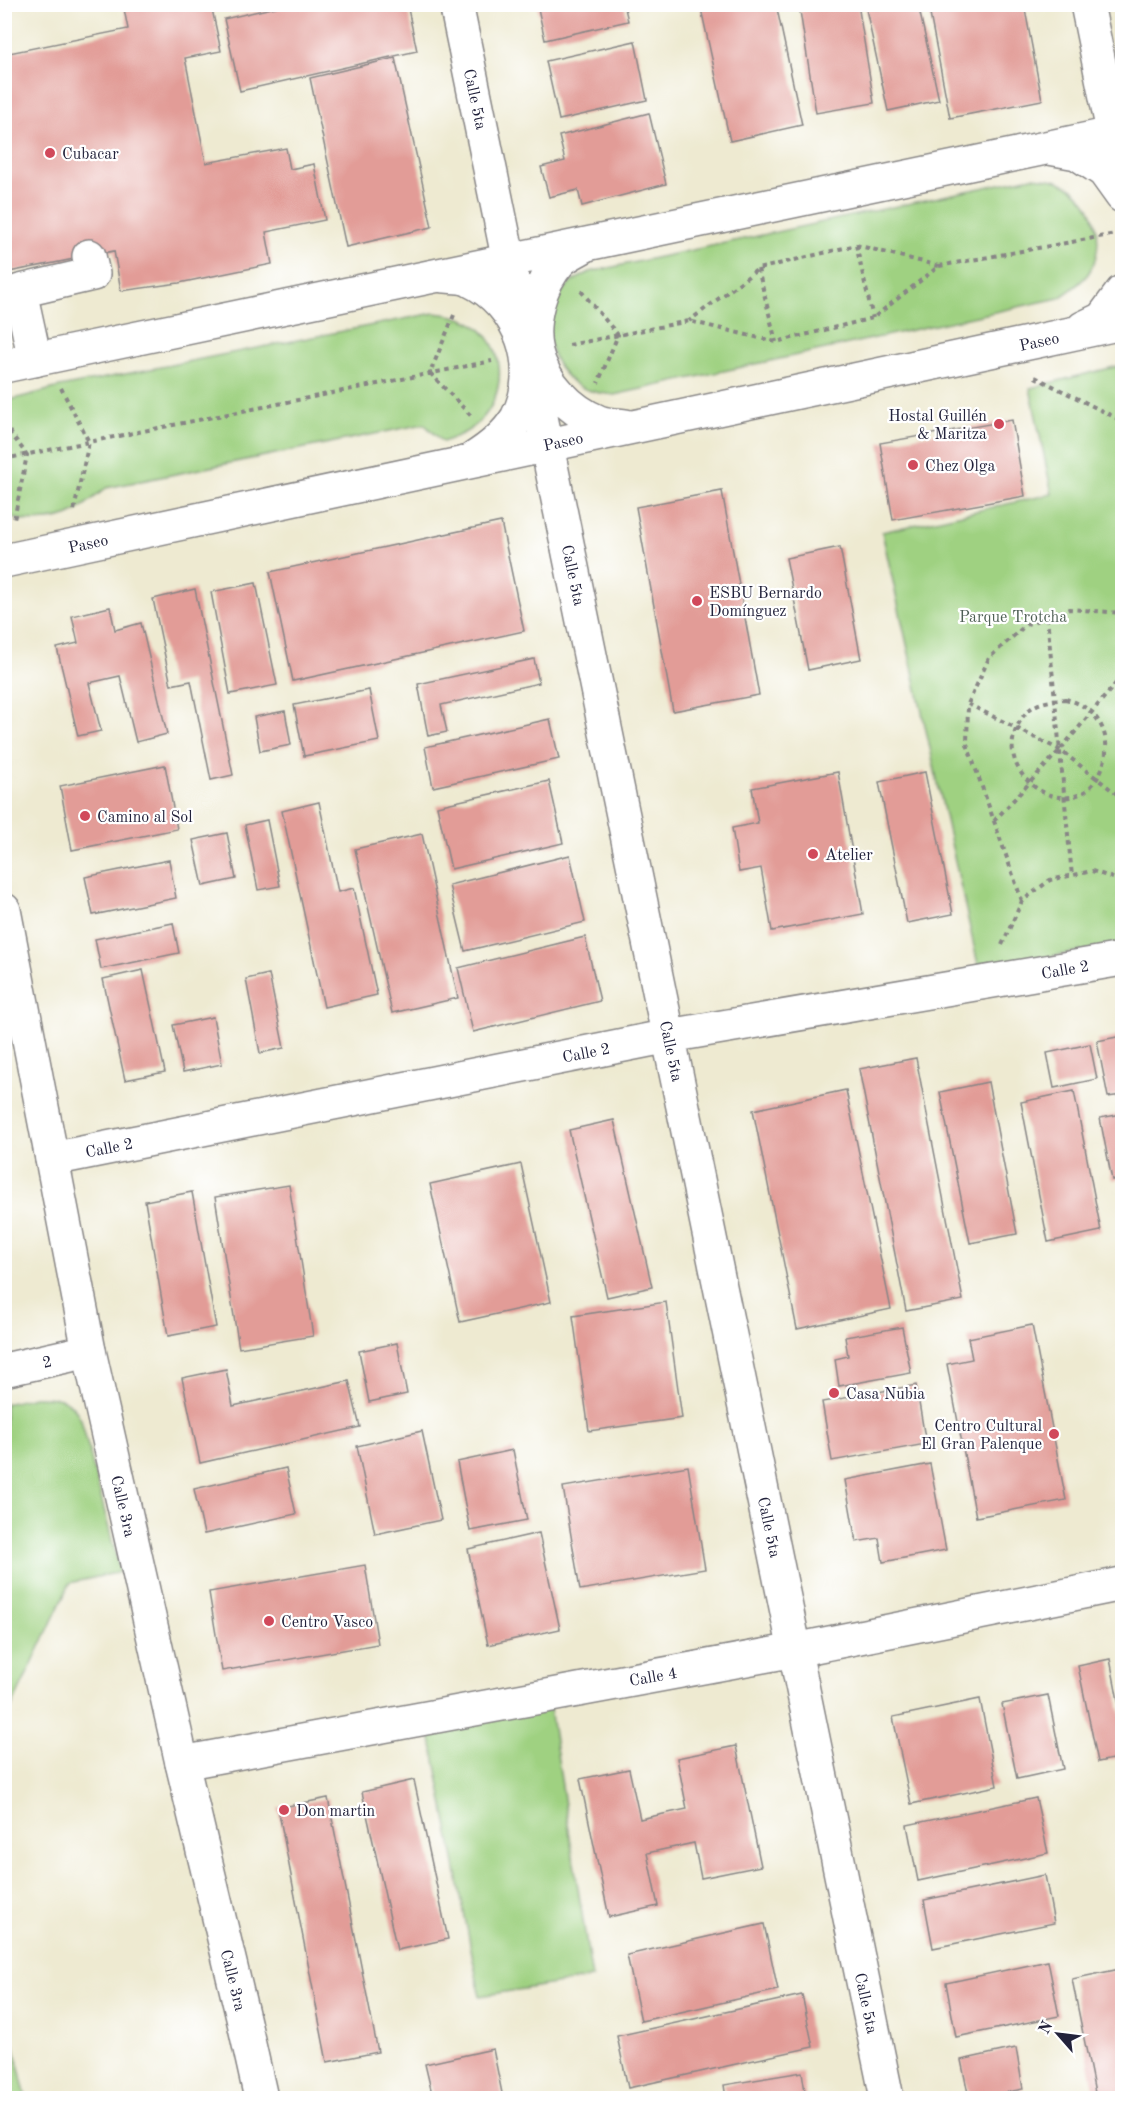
<svg xmlns="http://www.w3.org/2000/svg" width="1127" height="2103" font-family="'Old Standard TT',serif">
	<rect width="100%" height="100%" fill="#fff"/>
	<filter id="ink" filterUnits="userSpaceOnUse"><feTurbulence type="fractalNoise" baseFrequency=".0167" numOctaves="2"/><feDisplacementMap in="SourceGraphic" scale="12" xChannelSelector="R" yChannelSelector="G"/><feConvolveMatrix kernelMatrix="1 2 1 2 8 2 1 2 1" color-interpolation-filters="sRGB"/></filter>
	<filter id="wash" filterUnits="userSpaceOnUse"><feTurbulence type="fractalNoise" baseFrequency=".008" numOctaves="4" result="noise"/><feDisplacementMap in="SourceGraphic" scale="24" xChannelSelector="R" yChannelSelector="G"/><feGaussianBlur stdDeviation="1.35" result="paint"/><feColorMatrix in="noise" values="0 0 0 0 0 0 0 0 0 0 0 0 0 0 0 0 0 1.4 0 .05"/><feComposite in="paint" operator="in"/></filter>
	<g filter="url(#wash)">
		<rect width="100%" height="100%" fill="#eeead1"/>
		<path fill="#9fd181" stroke="#607a5e" stroke-width="1.5" d="M1032,177c13,1 25,2 36,9 29,17 39,60 20,88 -8,10 -18,17 -29,24l-445,97c-14,-2 -28,-3 -40,-12 -32,-25 -35,-76 -1,-102 5,-3 12,-6 17,-9z
			M434,313c13,1 24,3 36,9 37,20 38,72 9,100 -9,10 -24,15 -36,20l-19,-18 -318,64c-10,8 -20,17 -31,24 -17,10 -53,12 -70,3l-1,-113 6,-2 50,-13z
			M1122,365v579l-143,25 -97,-437 170,-38 -22,-106z
			M34,1397c24,0 35,-1 47,22l39,153 -50,11 -65,138v-317z
			M548,1696l44,282 -112,18 -53,-278z
			M4,2006h1l21,92h-21z"/>
		<g id="blocks">
			<path fill="#e29c97" d="M123,4h107l-18,5 9,42 -36,7 21,105 80,-15 4,21 24,-5 11,56 -59,12 6,32 -93,19 -58,8 -7,-40 -110,22v-219l124,-25z
				M289,4h118l10,47 -177,40 -16,-72z
				M537,4h87l4,17 -83,19z
				M700,4h76l26,121 -72,16z
				M839,4h19l16,99 -58,10 -16,-102z
				M888,4h30l21,96 -51,11 -22,-102z
				M928,4h96l18,96 -92,18z
				M635,41l12,59 -88,20 -13,-59z
				M395,58l37,169 -86,20 -36,-169z
				M649,113l17,71 -84,22 -4,-16 -29,7 -8,-30 24,-6 -6,-25z
				M1012,420l13,76 -132,24 -13,-77z
				M722,491l37,204 -86,16 -37,-204z
				M501,522l23,109 -231,50 -23,-109z
				M840,547l21,112 -53,11 -22,-112z
				M256,583l21,102 -47,9 -19,-102z
				M195,589l38,186 -22,5 -20,-99 -20,4 -18,-86z
				M110,607l5,23 26,-7 26,111 -31,8 -16,-66 -31,7 12,48 -23,5 -21,-88 21,-5 -6,-27z
				M534,659l5,24 -98,22 6,27 -19,4 -10,-52z
				M369,690l10,51 -75,15 -10,-51z
				M285,711l6,34 -31,6 -6,-34z
				M550,719l9,40 -126,28 -8,-40z
				M165,765l12,64 -105,21 -12,-64z
				M838,772l25,142 -91,17 -11,-63 -22,4 -7,-44 26,-5 -6,-35z
				M925,772l28,142 -46,9 -28,-141z
				M549,781l14,62 -112,26 -14,-63z
				M319,802l19,90 16,-4 23,107 -53,12 -42,-196z
				M267,820l13,66 -22,4 -13,-65z
				M227,833l9,46 -33,7 -10,-46z
				M422,834l36,164 -66,15 -37,-164z
				M570,855l15,67 -120,29 -16,-66z
				M169,860l7,38 -83,17 -8,-38z
				M173,923l6,30 -78,16 -6,-30z
				M585,937l15,64 -127,31 -15,-64z
				M143,970l22,102 -40,8 -22,-101z
				M269,974l15,74 -24,5 -14,-74z
				M213,1017l9,47 -39,8 -10,-47z
				M1122,1036v59l-14,2 -11,-56z
				M1090,1044l7,35 -43,9 -7,-35z
				M916,1058l47,242 -57,11 -47,-242z
				M988,1082l29,152 -47,9 -30,-151z
				M846,1090l45,219 -94,20 -44,-219z
				M1074,1091l27,140 -53,11 -27,-140z
				M1122,1114v64l-10,2 -12,-62z
				M614,1120l38,167 -45,10 -38,-167z
				M521,1164l30,138 -91,20 -30,-138z
				M289,1185l24,151 -74,12 -24,-151z
				M192,1192l24,135 -48,9 -23,-135z
				M666,1302l16,116 -93,13 -16,-115z
				M1032,1325l34,175 -90,17 -29,-153 25,-5 -4,-21z
				M902,1327l9,46 -72,13 -4,-27 13,-3 -3,-19z
				M397,1343l10,51 -38,8 -10,-51z
				M226,1369l7,37 116,-25 11,46 -160,36 -18,-85z
				M916,1385l10,59 -94,17 -10,-59z
				M422,1431l19,89 -66,14 -18,-88z
				M513,1450l14,70 -57,11 -13,-69z
				M930,1464l16,86 -63,12 -4,-24 -23,4 -11,-62z
				M688,1466l17,103 -125,21 -17,-103z
				M286,1468l10,46 -92,20 -10,-45z
				M539,1533l21,96 -72,16 -20,-96z
				M365,1565l13,79 -156,27 -13,-79z
				M1110,1659l12,62v36l-24,5 -20,-96z
				M1048,1695l15,74 -46,10 -15,-75z
				M980,1699l17,87 -86,18 -18,-87z
				M736,1746l25,120 -60,12 -7,-35 -47,10 11,53 -49,11 -29,-138 49,-10 11,50 47,-10 -10,-51z
				M414,1780l34,159 -51,11 -35,-158z
				M328,1798l50,254 -51,10 -49,-254z
				M1036,1798l12,55 -130,28 -11,-56z
				M1045,1875l9,48 -121,25 -9,-48z
				M764,1924l14,66 -137,31 -14,-66z
				M1048,1961l11,55 -103,21 -10,-54z
				M1120,1969l2,14v115h-26l-24,-119z
				M802,1995l11,52 -185,41 -11,-52z
				M1016,2048l7,41 -45,9h-9l-8,-38z
				M493,2049l10,49h-70l-8,-34z
				M802,2072l4,26h-80l-2,-13z"/>
		</g>
	</g>
	<g filter="url(#ink)">
		<use href="#blocks" fill-opacity="0" stroke="#888686" stroke-width="1.5"/>
		<g fill="none" stroke-linecap="round" stroke-linejoin="round">
			<g stroke="#888686" stroke-width="36">
				<path id="minor" d="M456,4l431,2094
					M35,360l-15,-69 73,-17 -4,-18
					M52,1159l617,-123 453,-77
					M4,1370l85,-19
					M182,1763l613,-113 327,-66"/>
			</g>
			<g stroke="#888686" stroke-width="36">
				<path id="major" d="M1087,4l35,172
					M1049,148l28,5 27,18 18,25
					M584,246c-7,4 -18,9 -24,15 -20,21 -31,62 -24,91 7,30 34,59 63,70 8,3 19,3 27,4
					M443,276c8,1 20,0 27,4 50,24 74,87 47,138 -11,18 -26,30 -44,41
					M1083,328l19,-9 20,-27
					M4,366l1118,-234
					M4,561l1118,-238
					M4,910l85,441 93,412 62,259 17,76"/>
			</g>
			<path stroke="#888686" stroke-width="4" stroke-dasharray="4.5 4.5" stroke-linecap="butt" d="M856,245l17,73
				M939,266l182,-33
				M758,269l18,73
				M581,291l37,44 -20,48
				M454,315l-24,58 43,45
				M569,345l120,-24 87,21 97,-24 66,-52 -83,-21 -98,24 -69,52
				M1035,377l87,44
				M61,388l28,54 -15,68
				M4,424l23,31 -13,65
				M4,459l488,-98
				M1047,617l25,259
				M1065,699c35,8 51,41 35,74 -27,56 -107,5 -83,-46 11,-23 23,-25 48,-28z
				M968,704l92,46 62,48
				M994,821l66,-71 62,-74
				M1022,901l-55,-157 1,-40 21,-46 38,-34 42,-15 53,4
				M1002,945l20,-44 28,-21 42,-9 30,10"/>
			<use href="#minor" stroke="#fff" stroke-width="33"/>
			<use href="#major" stroke="#fff" stroke-width="33"/>
		</g>
	</g>
	<g fill="#d1495b" stroke="#fff" stroke-width="2">
		<circle cx="50" cy="153" r="6"/>
		<circle cx="999" cy="424" r="6"/>
		<circle cx="913" cy="465" r="6"/>
		<circle cx="697" cy="601" r="6"/>
		<circle cx="85" cy="816" r="6"/>
		<circle cx="813" cy="854" r="6"/>
		<circle cx="834" cy="1393" r="6"/>
		<circle cx="1054" cy="1434" r="6"/>
		<circle cx="269" cy="1621" r="6"/>
		<circle cx="284" cy="1810" r="6"/>
	</g>
	<g text-anchor="middle" stroke-width="4.5" stroke-linejoin="round" paint-order="stroke">
		<g font-size="16" fill="#22223b" stroke="#fff">
			<text transform="translate(476 99) rotate(78)" y="6">Calle 5ta</text>
			<text transform="translate(1039 341) rotate(-12)" y="6">Paseo</text>
			<text transform="translate(563 441) rotate(-12)" y="6">Paseo</text>
			<text transform="translate(88 543) rotate(-12)" y="6">Paseo</text>
			<text transform="translate(574 575) rotate(78)" y="6">Calle 5ta</text>
			<text transform="translate(1065 969) rotate(-10)" y="6">Calle 2</text>
			<text transform="translate(672 1051) rotate(78)" y="6">Calle 5ta</text>
			<text transform="translate(586 1052) rotate(-11)" y="6">Calle 2</text>
			<text transform="translate(109 1147) rotate(-11)" y="6">Calle 2</text>
			<text transform="translate(47 1361) rotate(-13)" y="6">2</text>
			<text transform="translate(124 1506) rotate(77)" y="6">Calle 3ra</text>
			<text transform="translate(770 1527) rotate(78)" y="6">Calle 5ta</text>
			<text transform="translate(653 1676) rotate(-10)" y="6">Calle 4</text>
			<text transform="translate(234 1980) rotate(76)" y="6">Calle 3ra</text>
			<text transform="translate(867 2003) rotate(78)" y="6">Calle 5ta</text>
		</g>
		<g font-size="16" fill="#22223b" stroke="#fff" text-anchor="start">
			<text x="62" y="159">Cubacar</text>
			<text x="987" y="421" text-anchor="end">Hostal Guillén<tspan x="987" dy="18">&amp; Maritza</tspan></text>
			<text x="925" y="471">Chez Olga</text>
			<text x="709" y="598">ESBU Bernardo<tspan x="709" dy="18">Domínguez</tspan></text>
			<text x="97" y="822">Camino al Sol</text>
			<text x="825" y="860">Atelier</text>
			<text x="846" y="1399">Casa Nubia</text>
			<text x="1042" y="1431" text-anchor="end">Centro Cultural<tspan x="1042" dy="18">El Gran Palenque</tspan></text>
			<text x="281" y="1627">Centro Vasco</text>
			<text x="296" y="1816">Don martin</text>
		</g>
		<g font-size="16" fill="#4e5f54" stroke="#fff">
			<text x="1013" y="622">Parque Trotcha</text>
		</g>
	</g>
	<rect width="1127" height="2103" fill="none" stroke="#fff" stroke-width="24"/>
	<g transform="translate(1058 2034) rotate(298)" stroke="#ffffff" stroke-width="4.5" paint-order="stroke">
	<path d="M0-4.5L10 22L0 15L-10 22Z" fill="#22223b"/>
	<text y="-9" font-size="16" font-weight="bold" text-anchor="middle" fill="#22223b">N</text>
	</g>
</svg>
